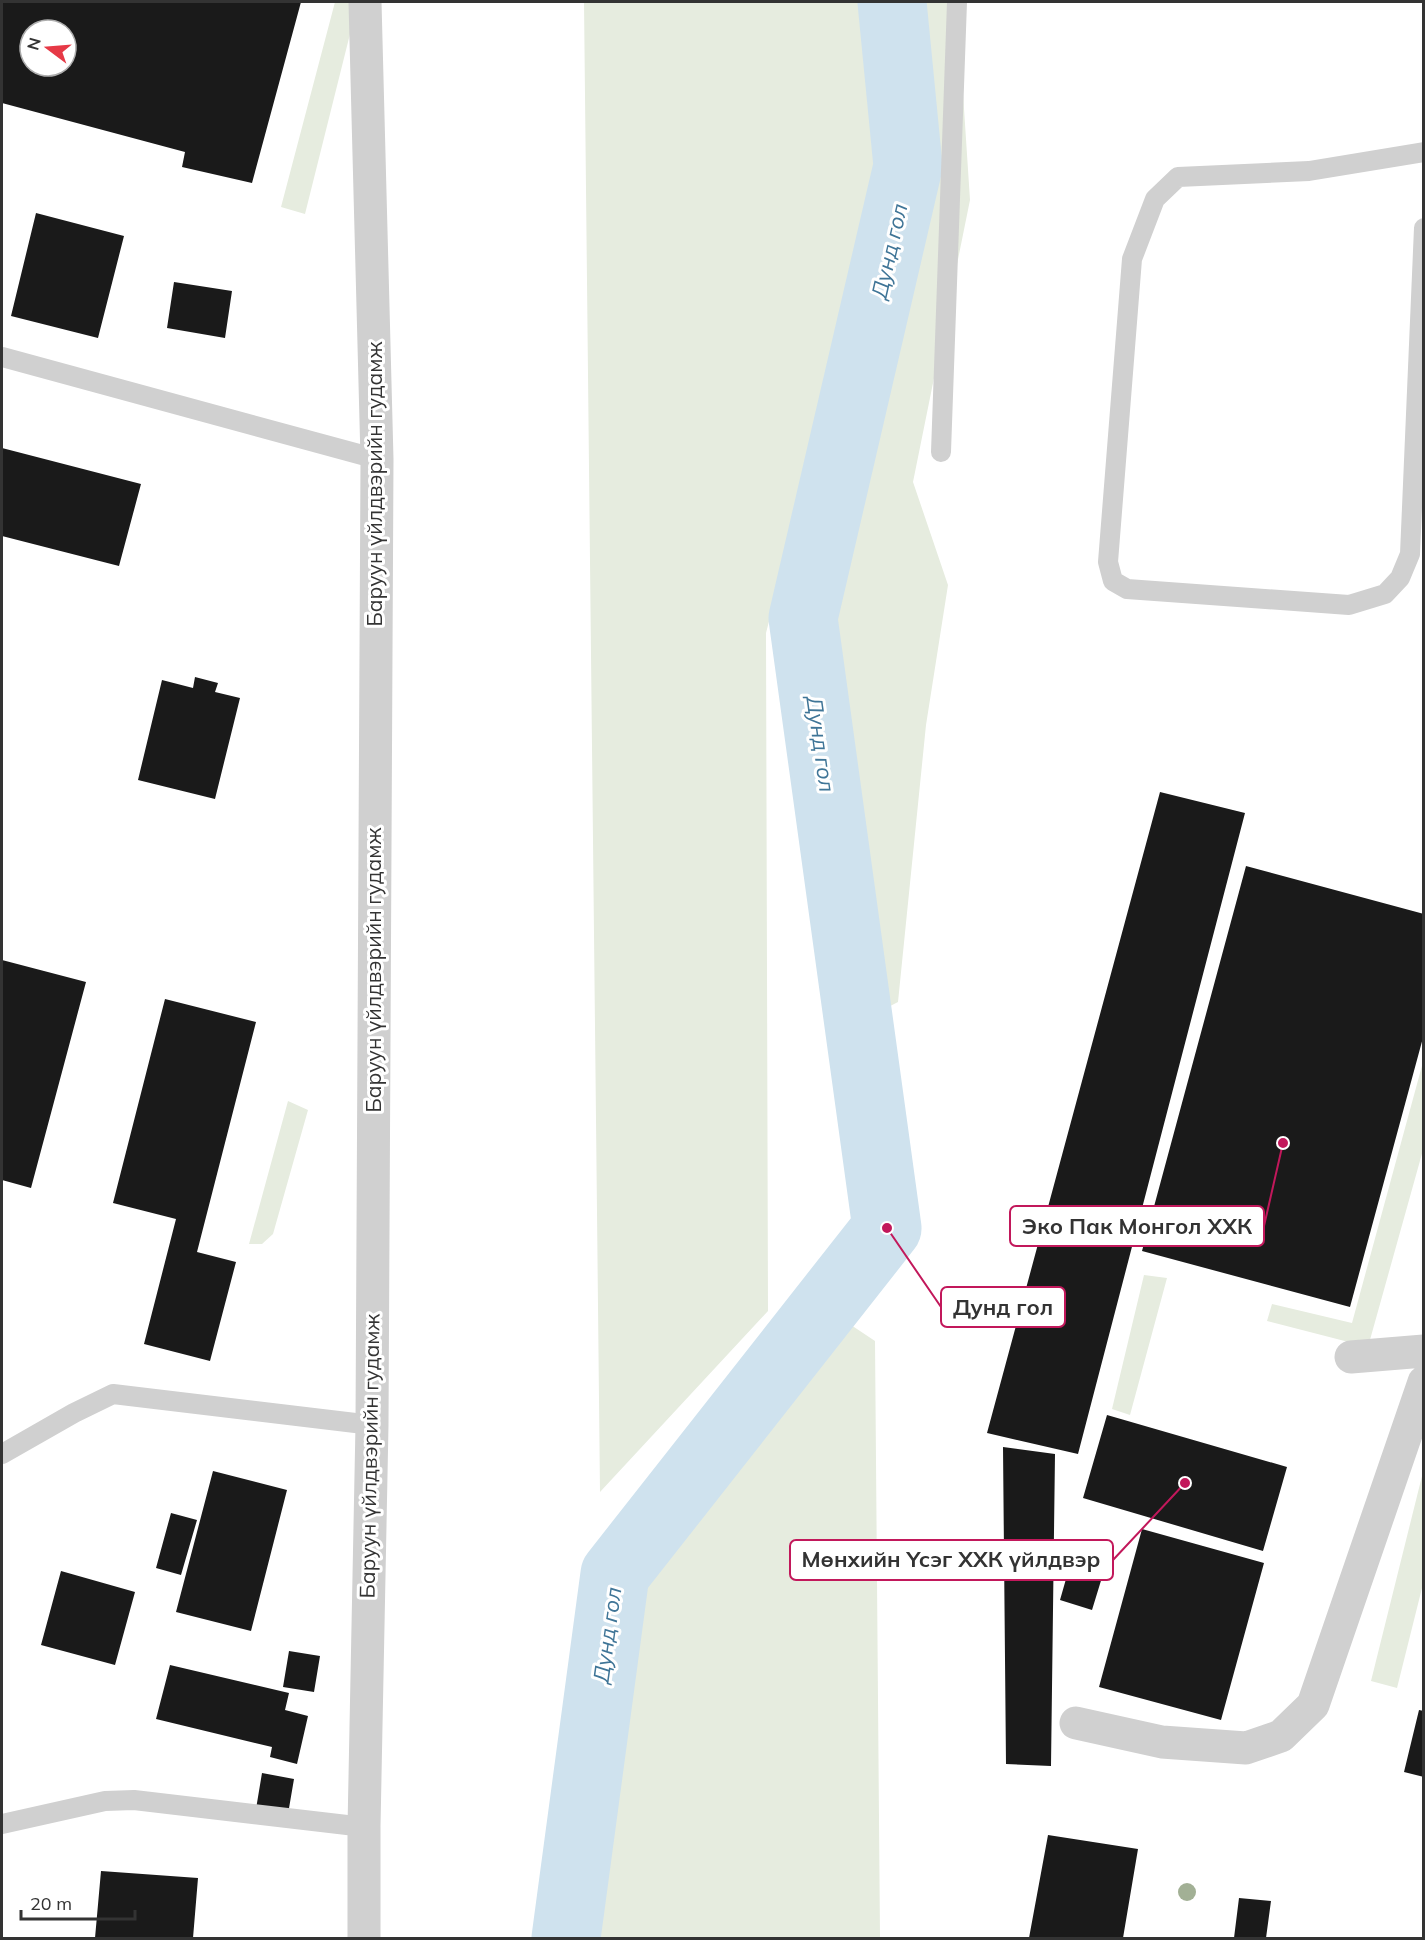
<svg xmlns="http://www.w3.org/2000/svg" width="1425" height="1940" font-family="Mulish,sans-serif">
	<rect width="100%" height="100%" fill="#fff"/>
	<path fill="#e6ecdf" d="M335,2h23l-53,212 -24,-7z
		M584,2h294l15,132 -127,499 2,678 -168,181z
		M903,2h54l13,198 -57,282 35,103 -22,140 -28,277 -68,35 -16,-414 103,-437z
		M1423,1062v88l-55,197 -101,-26 5,-17 80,19z
		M288,1101l20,9 -35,124 -11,10h-13z
		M1144,1275l23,3 -37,137 -18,-6z
		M848,1323l27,18 5,597h-295l50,-363z
		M1423,1472v112l-26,104 -26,-7z"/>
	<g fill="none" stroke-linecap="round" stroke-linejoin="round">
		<path stroke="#cfe2ee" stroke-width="69" d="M566,1938l49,-364 272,-346 -84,-610 105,-452 -16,-164"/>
	</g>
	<path fill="#1a1a1a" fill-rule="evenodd" d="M2,2h299l-49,181 -70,-16 3,-15 -183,-49zM30,30h36v36h-36z
		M36,213l88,23 -26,102 -87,-22z
		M174,282l58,9 -7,47 -58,-10z
		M2,448l139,36 -22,82 -117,-30z
		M195,677l23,6 -3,9 25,6 -25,101 -77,-19 24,-100 31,8z
		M1160,792l85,21 -167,641 -91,-21z
		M1246,866l178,48v120l-74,273 -208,-56z
		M2,960l84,22 -55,206 -29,-8z
		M165,999l91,23 -59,230 39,10 -26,99 -66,-17 32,-125 -63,-16z
		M1107,1415l180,52 -24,84 -180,-53z
		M1003,1447l52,7 -4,312 -45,-2z
		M213,1471l74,19 -36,141 -75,-19z
		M171,1513l26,7 -16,55 -25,-7z
		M1142,1529l122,34 -43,157 -122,-33z
		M1074,1551l33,10 -15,49 -32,-10z
		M61,1571l74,21 -20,73 -74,-20z
		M289,1651l31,5 -6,36 -31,-5z
		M170,1665l119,28 -4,17 23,6 -11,48 -27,-7 2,-10 -116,-28z
		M1419,1710l5,1v66l-20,-5z
		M262,1773l32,6 -6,35 -32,-5z
		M1048,1835l90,14 -15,89h-94z
		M101,1871l97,7 -5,60h-98z
		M1239,1898l32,3 -5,37h-32z"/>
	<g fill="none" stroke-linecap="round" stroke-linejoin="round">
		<path stroke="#d0d0d0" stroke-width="20" d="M1424,152l-115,19 -131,6 -23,22 -23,60 -24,303 5,19 14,8 222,16 36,-11 15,-16 10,-24 14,-326
			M2,357l375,102
			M941,452l16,-450
			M2,1454l72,-41 39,-19 259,31
			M2,1824l103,-23 29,-1 230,27"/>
		<path stroke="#d0d0d0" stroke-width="33" d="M1351,1357l73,-6
			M1076,1723l86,19 84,6 35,-12 32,-31 111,-323"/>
		<path stroke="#d0d0d0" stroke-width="33" d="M364,1938v-111l8,-402 5,-966 -12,-457"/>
	</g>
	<circle fill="#a2b095" cx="1187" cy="1892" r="9"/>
	<g text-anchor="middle" stroke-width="6" stroke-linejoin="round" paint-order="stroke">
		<g font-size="21" fill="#333" stroke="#fff">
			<text transform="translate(375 484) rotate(-90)" y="7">Баруун үйлдвэрийн гудамж</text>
			<text transform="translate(374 970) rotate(-90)" y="7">Баруун үйлдвэрийн гудамж</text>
			<text transform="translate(370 1456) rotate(-89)" y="7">Баруун үйлдвэрийн гудамж</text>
		</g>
		<g font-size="22" font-style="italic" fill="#3f7597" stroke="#fff">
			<text transform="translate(889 251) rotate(-77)" y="8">Дунд гол</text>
			<text transform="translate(821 744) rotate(82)" y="8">Дунд гол</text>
			<text transform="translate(607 1635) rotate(-82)" y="8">Дунд гол</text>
		</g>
	</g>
	<path fill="none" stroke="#c2185b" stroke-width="2" d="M1283 1143L1264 1226M887 1228L941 1307M1185 1483L1113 1560"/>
	<g fill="#c2185b" stroke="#fff" stroke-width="2">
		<circle cx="1283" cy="1143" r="6"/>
		<circle cx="887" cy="1228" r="6"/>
		<circle cx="1185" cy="1483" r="6"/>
	</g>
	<g fill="#fff" stroke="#c2185b" stroke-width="2">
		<rect x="1010" y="1206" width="254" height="40" rx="6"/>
		<rect x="941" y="1287" width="124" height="40" rx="6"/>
		<rect x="790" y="1540" width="323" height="40" rx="6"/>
	</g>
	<g font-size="22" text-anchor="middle" font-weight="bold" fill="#333">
		<text x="1137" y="1234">Эко Пак Монгол ХХК</text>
		<text x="1003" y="1315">Дунд гол</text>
		<text x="951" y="1567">Мөнхийн Үсэг ХХК үйлдвэр</text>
	</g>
	<rect width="1425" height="1940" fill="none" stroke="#333333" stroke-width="6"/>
	<g transform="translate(48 48) rotate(286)"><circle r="28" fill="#ffffff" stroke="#adadad" stroke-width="1.5"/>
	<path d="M0-4.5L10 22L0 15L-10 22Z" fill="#e63946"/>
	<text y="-9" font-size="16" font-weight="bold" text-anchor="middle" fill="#333333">N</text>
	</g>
	<path d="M21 1910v9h114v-9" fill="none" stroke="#333333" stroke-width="3"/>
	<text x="30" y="1910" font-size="18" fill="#333333" stroke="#ffffff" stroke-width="4.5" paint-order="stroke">20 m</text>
</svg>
